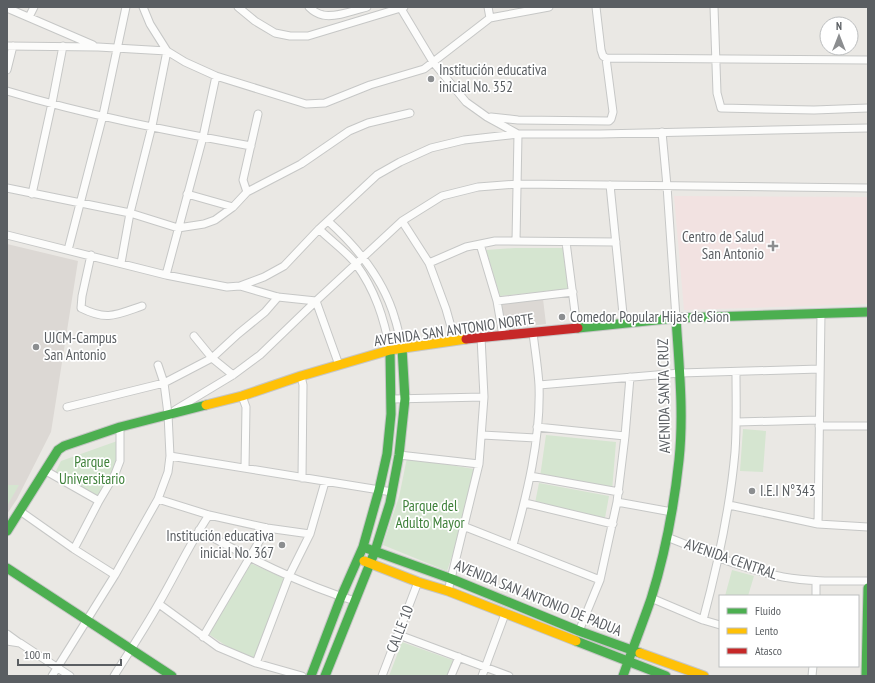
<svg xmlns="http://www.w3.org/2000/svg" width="875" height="683" font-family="'PT Sans Narrow',sans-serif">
	<rect width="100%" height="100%" fill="#eae8e4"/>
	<path fill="#dcd8d4" d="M7,244l71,17 -27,171 -34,67 -10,15z
		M543,299l3,25 -42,5 -3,-25z"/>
	<path fill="#f2e2e1" d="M674,196l194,1v107l-184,6z"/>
	<path fill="#d5e5d0" d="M515,248h48l5,41 -68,7 -14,-46z
		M743,429l23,2 -3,41 -23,-1z
		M546,435l70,7 -4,49 -72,-14z
		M120,440l-1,20 -21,38 -43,-25 6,-12z
		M407,458l67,11 -11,55 -16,47 -64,-26 16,-48z
		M539,483l70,13 -4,22 -70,-15z
		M7,485h12l-12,21z
		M250,563l36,16 -29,81 -29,-13 -21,-14z
		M732,570l22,6 -6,20h-23z
		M402,642l53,19 -6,15h-60z"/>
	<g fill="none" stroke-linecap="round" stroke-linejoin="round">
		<g stroke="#c6c7c6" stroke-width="9">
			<path id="street" d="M143,7l7,17 17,27 18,11 31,14 90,28 19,-1 45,-18 54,-16 66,-51 59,-11
				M238,7l17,14 20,12 15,3h18l96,-29
				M309,7c4,4 9,7 14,8 11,3 33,-5 44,-8
				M400,7l33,55 33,40 21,15 31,17 -2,107
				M488,7l2,11
				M596,7l5,43 2,6 3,2 262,2
				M714,7l3,86 4,15 93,2 54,-2
				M7,8l86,37
				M29,17l5,-10
				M7,46l91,1 69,4
				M7,70l6,-24
				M7,91c79,24 162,40 244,55
				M491,117l27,3 91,1 2,-2 2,-7 -7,-54
				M662,132l5,54 9,132
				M610,185l14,139
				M7,188l123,25 48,15 26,-4 11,-4 18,-13 14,-15 -4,-12 15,-66
				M247,192l54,-28 48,-33 19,-8 42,-10
				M32,194l20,-91 11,-57
				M187,194l46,13
				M328,221c29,26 56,59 67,98 3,9 5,20 7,29
				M402,221l27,42 17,46 9,32
				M319,229c11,11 28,23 37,35 19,26 28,54 34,86
				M7,235l159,40 61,12 13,-1 24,-9 20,-11 35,-37 58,-54 23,-13 31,-14 33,-8 54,-6h82l268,-6
				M566,242l11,86
				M480,244l17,57 6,35
				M68,250l35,-135 23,-108
				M91,255l-9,41 -1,12c26,13 35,7 61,-2
				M121,263l9,-50 22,-87 15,-75
				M429,263l37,-16 29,-6 121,1
				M166,275l37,-138 13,-61
				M497,301l76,-9
				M194,336l18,22 21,17
				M339,365l-23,-64 86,-80 40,-25 36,-9 40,-3 350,4
				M301,376l2,9 -1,93
				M539,385l141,-12 140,-4
				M242,396l4,11 -1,61
				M392,399l92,-2
				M67,407l97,-24 48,-25 26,-24 27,-22 13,-15
				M175,410l58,-35 27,-20 56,-54 -38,-4 -38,-11
				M737,422l82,-2
				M819,426h49
				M537,427l88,9
				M482,435l54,3
				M399,455l80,9
				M170,456l222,36
				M46,471l53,30
				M530,476l89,16
				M158,499l51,16 58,13 43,6
				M617,502l55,10
				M525,503l88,21
				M729,505l89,19 50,3
				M20,511l54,38 41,26
				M818,524l3,-211
				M463,526l137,54
				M199,530c50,28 101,54 156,71
				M667,537c38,15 76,32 116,40 28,5 57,4 85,4
				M513,545c14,-51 28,-106 26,-160 -1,-17 -4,-35 -6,-52
				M74,549l25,-48 16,-27 5,-13v-34
				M448,591l31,-127 5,-67 -3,-60
				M816,596v-15
				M651,598l52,22 17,5
				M159,604l59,43 38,16 46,13
				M703,620c15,-56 27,-111 32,-168 2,-27 1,-53 1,-80
				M579,631l21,-51 17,-78 8,-66 5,-59
				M7,634l11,8
				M399,635l110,41
				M203,637l64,-109
				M7,641l13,2 50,33
				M256,663l33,-87 21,-42 15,-52
				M52,676l63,-101 43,-76 10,-27 2,-16 -2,-42 -4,-31 -6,-18
				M114,676c15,-24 31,-48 45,-73 17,-29 31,-60 50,-88
				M382,676l36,-94
				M451,676l8,-19
				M482,676l23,-62
				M812,676l1,-10"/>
		</g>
		<g stroke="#c6c6c6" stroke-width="11">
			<path id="fast" d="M578,328l98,-10 192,-6
				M7,531l51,-81 6,-4 56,-19 86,-22
				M363,547l89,32 127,52 61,22
				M7,568l165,108
				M576,641l90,35
				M311,676l30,-79 22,-50 16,-57 8,-36 4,-40 -1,-64
				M325,676l50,-125 15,-48 9,-48 6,-56 -3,-51
				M623,676c9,-26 19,-51 28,-77 14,-45 23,-92 28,-139 5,-47 0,-95 -3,-142
				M866,676l2,-88"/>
		</g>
		<g stroke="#c6c6c6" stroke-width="11">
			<path id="slow" d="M206,405l36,-9 59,-20 89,-26 76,-11
				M364,561l54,21 30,9 128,50
				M640,653l64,23"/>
		</g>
		<g stroke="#c6c6c6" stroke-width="11">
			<path id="jam" d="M466,339l112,-11"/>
		</g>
		<use href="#street" stroke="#fcfcfb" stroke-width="7"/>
		<use href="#fast" stroke="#4caf50" stroke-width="9"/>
		<use href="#slow" stroke="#ffc107" stroke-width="9"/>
		<use href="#jam" stroke="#c62828" stroke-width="9"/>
	</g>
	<g fill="#8c8e90" stroke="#fff" stroke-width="1.5">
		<circle cx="431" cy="79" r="4"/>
		<path d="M771 240h4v4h4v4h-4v4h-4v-4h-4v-4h4z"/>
		<circle cx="562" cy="317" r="4"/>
		<circle cx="36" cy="347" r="4"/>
		<circle cx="752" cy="491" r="4"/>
		<circle cx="282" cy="545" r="4"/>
	</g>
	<g text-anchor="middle" stroke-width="3.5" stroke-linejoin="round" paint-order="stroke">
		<g font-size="15" fill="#5a5e62" stroke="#fff" text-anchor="start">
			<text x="439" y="75">Institución educativa<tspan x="439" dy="17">inicial No. 352</tspan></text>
			<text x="764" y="242" text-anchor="end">Centro de Salud<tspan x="764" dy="17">San Antonio</tspan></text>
			<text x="570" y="322">Comedor Popular Hijas de Sion</text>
			<text x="44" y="343">UJCM-Campus<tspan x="44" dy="17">San Antonio</tspan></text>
			<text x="760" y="496">I.E.I N°343</text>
			<text x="274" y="541" text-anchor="end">Institución educativa<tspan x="274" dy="17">inicial No. 367</tspan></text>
		</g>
		<g font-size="15" fill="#5a5e62" stroke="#fff">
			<text transform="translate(454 330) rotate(-8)" y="5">AVENIDA SAN ANTONIO NORTE</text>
			<text transform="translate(664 396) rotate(-91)" y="5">AVENIDA SANTA CRUZ</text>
			<text transform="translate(731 559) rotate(19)" y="5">AVENIDA CENTRAL</text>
			<text transform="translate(538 598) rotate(22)" y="5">AVENIDA SAN ANTONIO DE PADUA</text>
			<text transform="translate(400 629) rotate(-69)" y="5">CALLE 10</text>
		</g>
		<g font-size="15" fill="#3f813a" stroke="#fff">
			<text x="92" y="467">Parque<tspan x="92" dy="17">Universitario</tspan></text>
			<text x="430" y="511">Parque del<tspan x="430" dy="17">Adulto Mayor</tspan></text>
		</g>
	</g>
	<rect width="875" height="683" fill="none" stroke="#5a5e62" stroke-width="16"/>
	<rect x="719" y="595" width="140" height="72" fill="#ffffff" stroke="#bdbfc0"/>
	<rect x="727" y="608" width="20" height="6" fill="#4caf50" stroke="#bdbfc0"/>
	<text x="755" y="615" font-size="12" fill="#5a5e62">Fluido</text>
	<rect x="727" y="628" width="20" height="6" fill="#ffc107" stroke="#bdbfc0"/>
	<text x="755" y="635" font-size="12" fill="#5a5e62">Lento</text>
	<rect x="727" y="648" width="20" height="6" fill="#c62828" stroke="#bdbfc0"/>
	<text x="755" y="655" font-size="12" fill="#5a5e62">Atasco</text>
	<g transform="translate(839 36)"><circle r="19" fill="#ffffff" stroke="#bdbfc0"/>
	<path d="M0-3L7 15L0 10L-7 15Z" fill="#8c8e90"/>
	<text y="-6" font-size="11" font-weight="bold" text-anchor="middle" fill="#5a5e62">N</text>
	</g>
	<path d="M18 659v6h103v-6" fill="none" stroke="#5a5e62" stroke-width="2"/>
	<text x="24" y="659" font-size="12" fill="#5a5e62" stroke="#ffffff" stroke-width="3" paint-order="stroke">100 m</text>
</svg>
